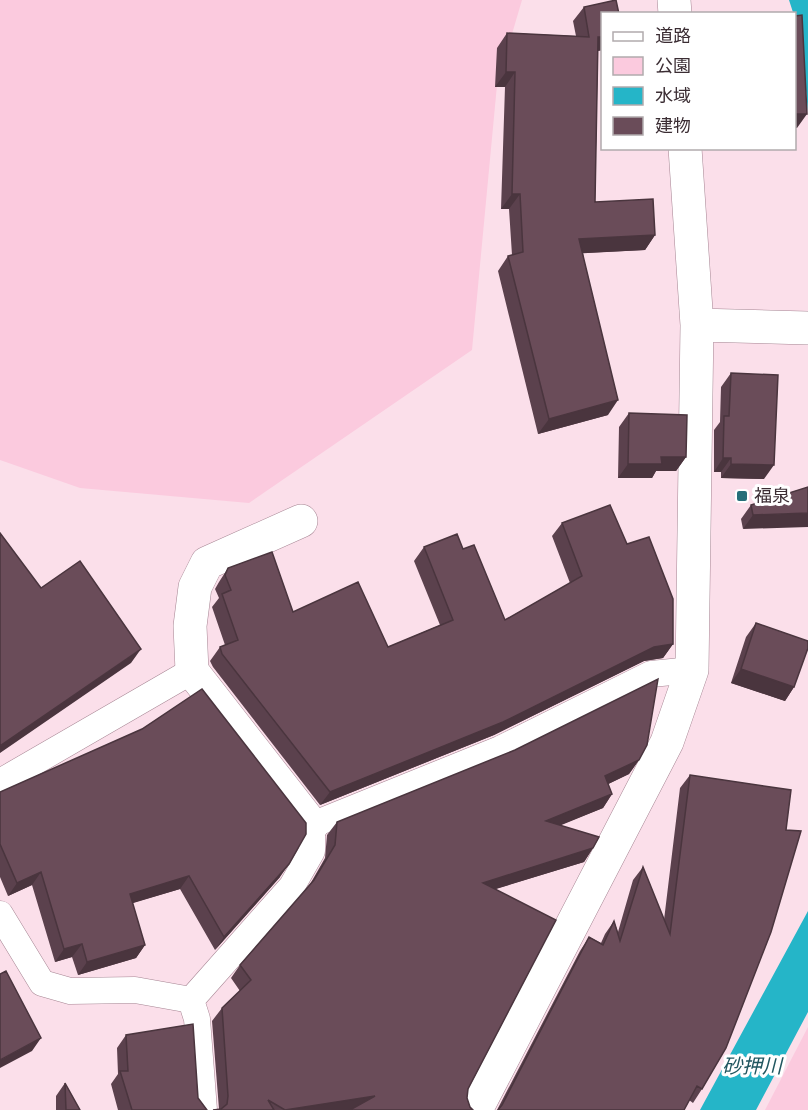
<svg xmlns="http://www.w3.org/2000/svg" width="808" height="1110" font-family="'PT Sans Narrow','Noto Sans JP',sans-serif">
	<rect width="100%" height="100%" fill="#fbdfea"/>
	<path fill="#fbcade" d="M0,0h522l-25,85 -25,265 -223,153 -169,-15 -80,-28z
		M808,1027v83h-43z"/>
	<path fill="#25b5c8" d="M789,0h19v112l-7,-75z
		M808,911v101l-52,98h-56z"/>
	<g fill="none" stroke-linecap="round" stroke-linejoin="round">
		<g stroke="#a68593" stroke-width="27">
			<path id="service" d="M0,782l192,-111
				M0,914l42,69 28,8 65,-1 56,10
				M191,1000l101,-114 20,-35v-26l188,-76 151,-75 41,-4
				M191,1000l6,19 7,91"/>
		</g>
		<g stroke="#a68593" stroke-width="34">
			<path id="minor" d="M301,521l-94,42 -12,24 -5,39 2,45 120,154"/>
		</g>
		<g stroke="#a68593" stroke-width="34">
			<path id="tertiary" d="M674,0l1,14
				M697,325l111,3
				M476,1110l191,-368 25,-72 5,-345 -12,-177"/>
		</g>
		<use href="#service" stroke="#fff" stroke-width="26"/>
		<use href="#minor" stroke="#fff" stroke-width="33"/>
		<use href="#tertiary" stroke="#fff" stroke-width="33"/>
	</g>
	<path fill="#5b414d" d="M584,7l19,43 -5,1 -3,151 60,33 -10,15 -62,3 25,162 -70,19 -40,-163 10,-15 4,-1 -3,-46h-8l4,-122h-10l2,-39 10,-15 69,3 -3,-15z
		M731,373l33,106 -43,-1v-6h-7v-42l6,-8 1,-35z
		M629,413l57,44 -10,14h-20l-4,7h-34l1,-51z
		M808,487l-65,42 -2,-10 10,-14z
		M562,523l65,21 46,100 -10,14 -19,3 -150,74 -174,70 -107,-138 -3,-6 10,-14 5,-2 -13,-38 7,-9 -4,-9 4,-7 9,-14 65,44 95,35 52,-22 -26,-64 10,-14 39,2 42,71 65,-37 -18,-47z
		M756,623l38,64 -9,14 -54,-18 15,-46z
		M639,760l-10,14 -21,10 4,10 -9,14 -43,17 33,23 -9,14 -89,27 -28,209 3,9 3,3h-260l6,-1 -7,-88 10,-13 18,-17 -9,-13 9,-13 69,-79 16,-28 2,-23 10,-13z
		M690,775l12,314 -9,14 -4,-3 -192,10 83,-159 9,-14 12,6 4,-9 9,-13 4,11 15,-52 10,-13 21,53 16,-132z
		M0,792l280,85 -65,73 -35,-61 -48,14 13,42 -9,13 -58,17 -6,-18 -17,5 -23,-77 -24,11 -8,-19z
		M126,1035l72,63 9,12h-89l-7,-26 7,-10 -1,-26z
		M65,1083l15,27h-24v-14z"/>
	<path fill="#4a353e" d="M598,37h5v13l-15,2z
		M506,72h9l-10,15h-10z
		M795,114h12l-10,14h-2z
		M512,194h8l-11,15h-8z
		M655,235l-10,15 -76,4 10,-15z
		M618,400l-10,15 -70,19 11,-15z
		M661,457h25l-10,14h-20l-4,7h-34l10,-14z
		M723,458h8l-10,14h-7z
		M731,464l43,1 -10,14 -43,-1z
		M808,513v14l-65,2 10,-14z
		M673,644l-10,14 -19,3 -150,74 -174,70 10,-13 324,-145z
		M141,649l-10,14 -131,90v-7z
		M741,669l53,18 -9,14 -54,-18z
		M639,760l-10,14 -33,16 9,-14z
		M612,794l-9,14 -66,27 9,-14z
		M593,848l-9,14 -111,34 10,-13z
		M289,864l-9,13 -65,73 9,-13z
		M41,872l-9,13 -24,11 9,-13z
		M189,876l-9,13 -60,18 10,-13z
		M82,944l-10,13 -17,5 9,-13z
		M145,945l-9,13 -58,17 9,-13z
		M41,1038l-9,13 -32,17v-8z
		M375,1096l-14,14h-76z"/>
	<path fill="#6a4c59" stroke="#4a353e" stroke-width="1.5" d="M616,0l3,14h-16v23h-5l-3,165 58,-3 2,36 -76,4 39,161 -69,19 -41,-163 15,-4 -3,-58h-8l3,-122h-9l1,-39 82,4 -5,-30z
		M802,15l5,99h-12v-98z
		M731,373l47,2 -4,90 -43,-1v-6h-8l1,-42h5z
		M629,413l58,2 -1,42h-25l1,7h-34z
		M808,487v26l-55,2 -2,-10z
		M610,505l17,39 22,-7 24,62v45l-19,3 -151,75 -173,70 -108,-138 -2,-7 18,-7 -16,-46 9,-4 -6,-15 3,-7 44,-16 21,60 65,-30 30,65 65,-27 -29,-73 33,-13 6,15 11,-4 31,75 77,-44 -20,-53z
		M0,533l41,55 39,-27 61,88 -141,97z
		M756,623l52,18v7l-14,39 -53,-18z
		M658,679l-11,66 -8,15 -34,16 7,18 -66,27 53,16 -6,11 -110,35 73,37 -88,169 -1,9 3,9 3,3h-123l25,-14 -90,14 -17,-10 6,10h-61l8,-1 6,-5 1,-8 -6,-88 29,-28 -11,-15 74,-85 21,-35 2,-23 178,-72z
		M202,689l104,134v11l-17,30 -65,73 -35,-61 -59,18 15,51 -58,17 -5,-18 -18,5 -23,-77 -24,11 -17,-39v-52l142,-63z
		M690,775l101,15 -5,40 15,1 -30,101 -45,116 -24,41 -5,-3 -13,24h-186l4,-5 87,-168 14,8 11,-24 6,20 23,-74 27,67z
		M6,971l35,67 -41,22v-86z
		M193,1024l5,74 9,12h-75l-12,-39h8l-2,-36z
		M65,1083l15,27h-14z"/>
	<rect fill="#266e79" stroke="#fff" stroke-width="2" x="736" y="490" width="12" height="12" rx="3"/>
	<g text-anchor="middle" stroke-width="6" stroke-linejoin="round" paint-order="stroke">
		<g font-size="18" fill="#3b2d33" stroke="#fff" text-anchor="start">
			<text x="754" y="502">福泉</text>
		</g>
		<g font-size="20" font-style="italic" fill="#215760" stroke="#fff">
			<text x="752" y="1073">砂押川</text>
		</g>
	</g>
	<rect x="601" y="12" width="195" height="138" fill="#ffffff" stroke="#b1abad" stroke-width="1.5"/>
	<rect x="613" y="32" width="30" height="9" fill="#ffffff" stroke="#b1abad" stroke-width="1.5"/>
	<text x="655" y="42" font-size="18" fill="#3b2d33">道路</text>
	<rect x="613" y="57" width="30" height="18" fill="#fbcade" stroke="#b1abad" stroke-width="1.5"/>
	<text x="655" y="72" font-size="18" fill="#3b2d33">公園</text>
	<rect x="613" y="87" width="30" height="18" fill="#25b5c8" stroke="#b1abad" stroke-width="1.5"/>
	<text x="655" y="102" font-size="18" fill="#3b2d33">水域</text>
	<rect x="613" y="117" width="30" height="18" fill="#6a4c59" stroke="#b1abad" stroke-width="1.5"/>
	<text x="655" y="132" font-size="18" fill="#3b2d33">建物</text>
</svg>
